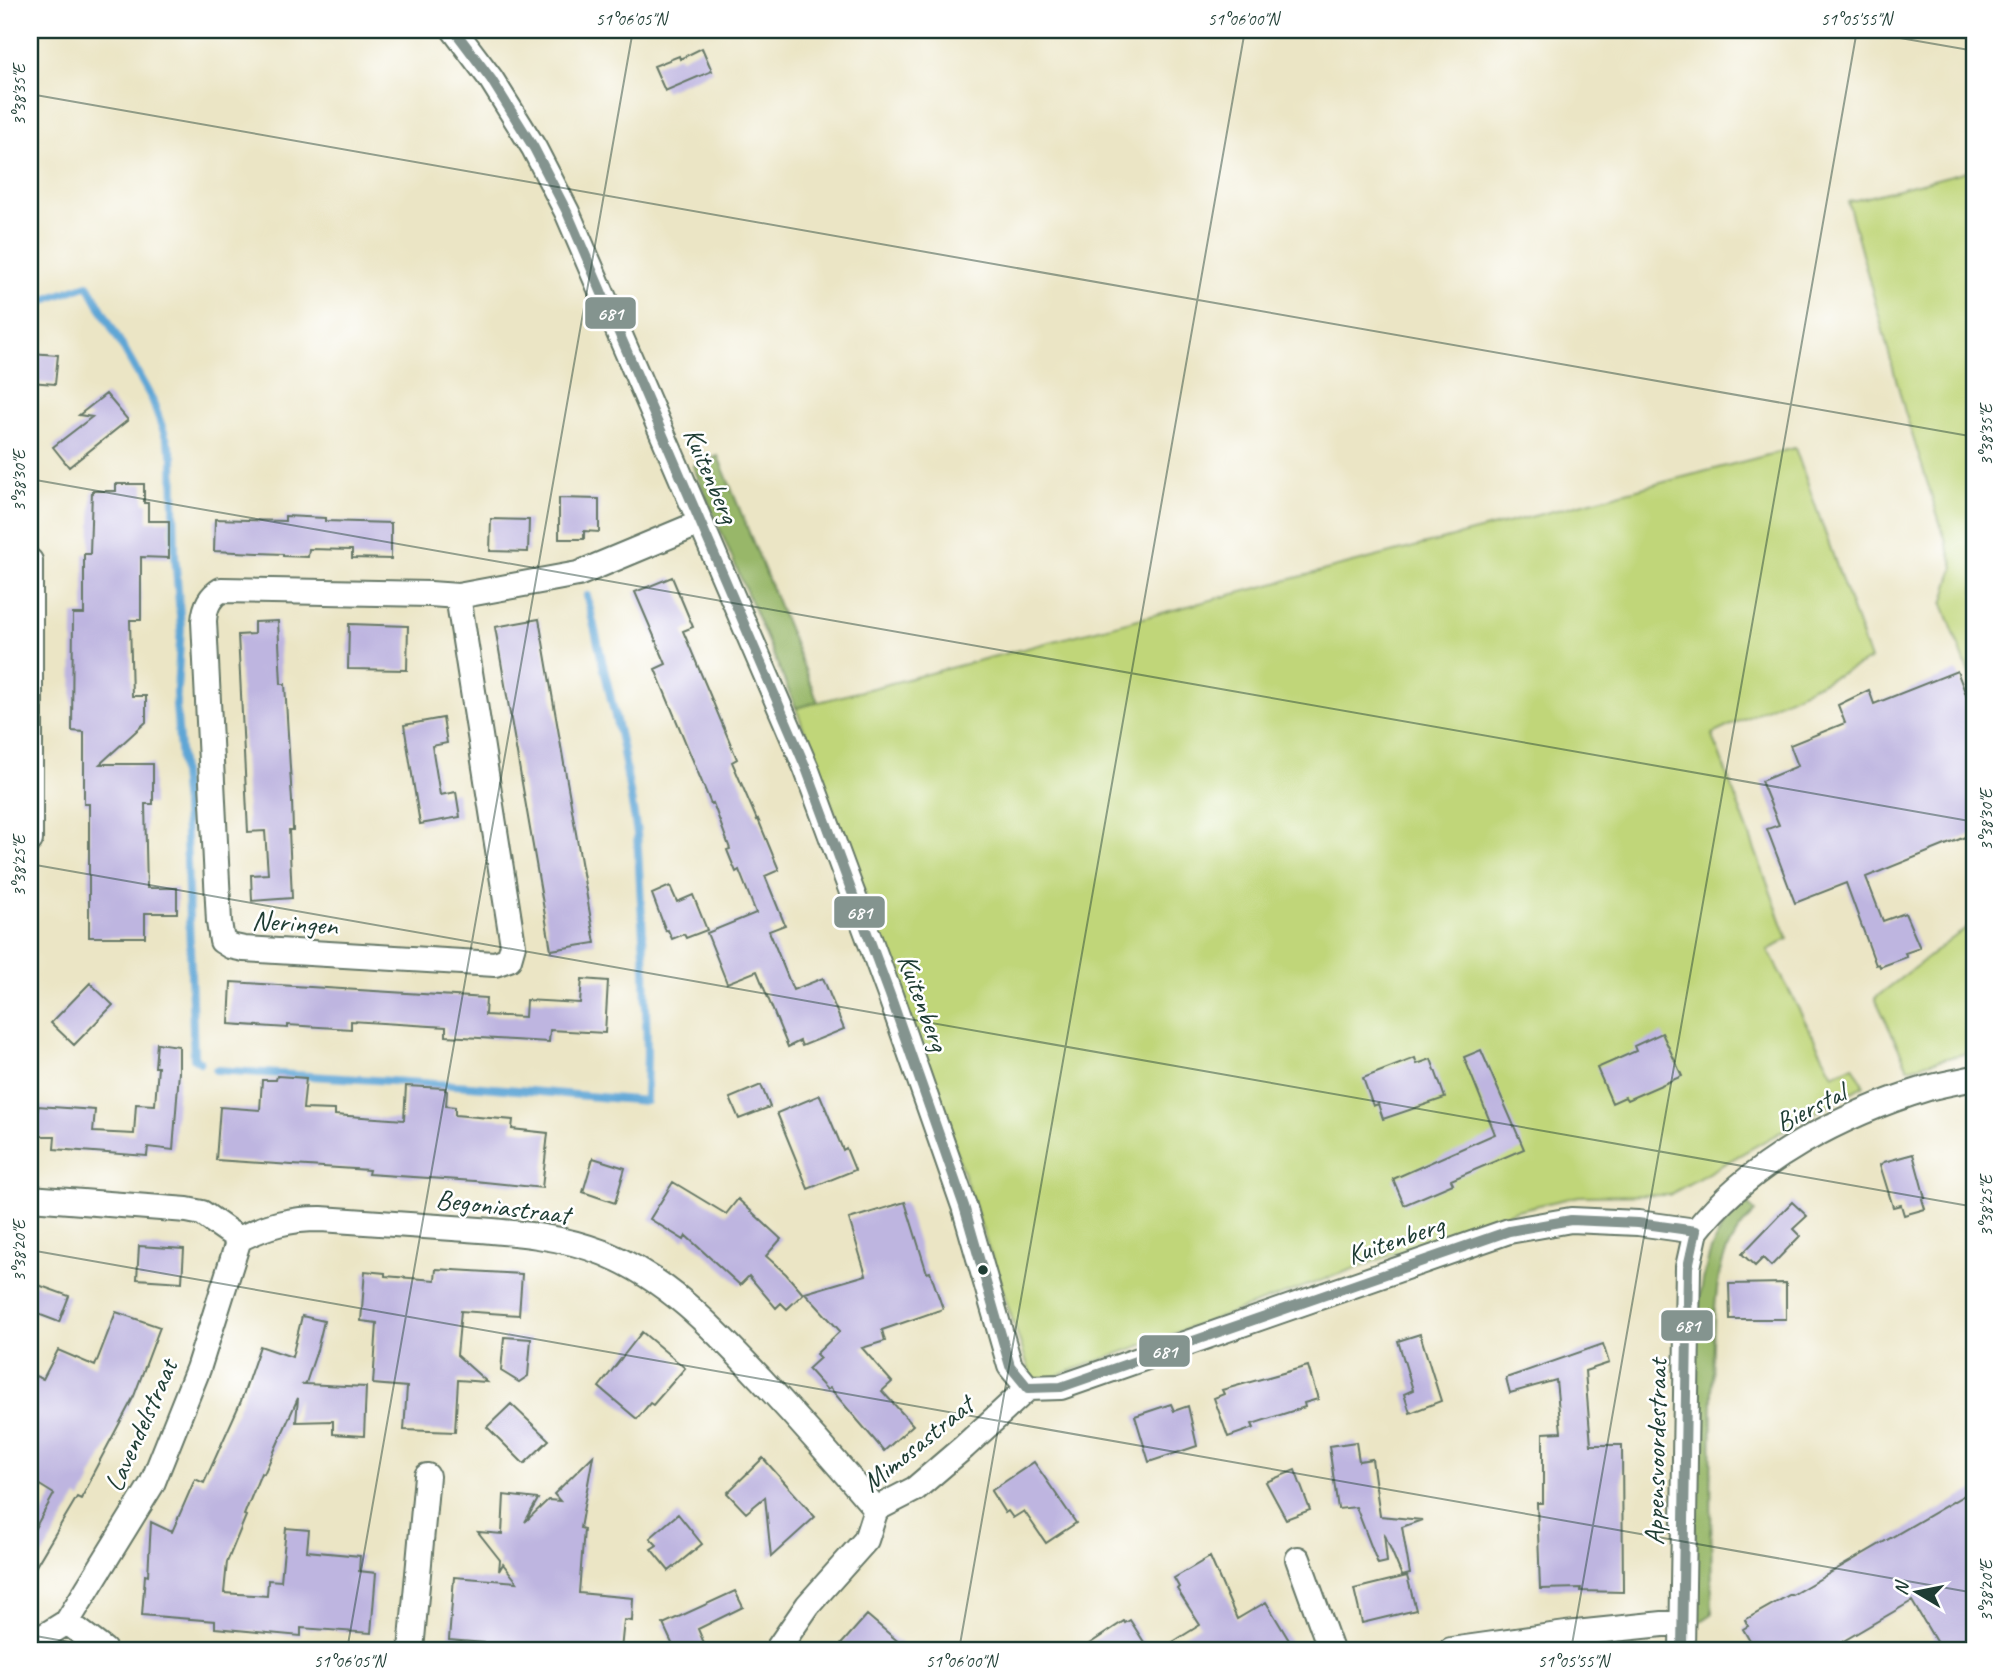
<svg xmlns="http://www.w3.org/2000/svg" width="2005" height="1680" font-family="Caveat,sans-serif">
	<rect width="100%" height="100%" fill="#fff"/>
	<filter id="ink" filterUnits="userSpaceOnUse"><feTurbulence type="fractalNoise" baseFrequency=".0143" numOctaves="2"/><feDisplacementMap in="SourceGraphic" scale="14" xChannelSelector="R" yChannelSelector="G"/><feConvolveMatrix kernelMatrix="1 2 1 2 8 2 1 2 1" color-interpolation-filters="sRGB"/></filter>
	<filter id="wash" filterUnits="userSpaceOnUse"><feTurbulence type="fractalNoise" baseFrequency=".00686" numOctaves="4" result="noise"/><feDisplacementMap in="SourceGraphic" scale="28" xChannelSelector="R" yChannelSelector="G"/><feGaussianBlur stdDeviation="1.57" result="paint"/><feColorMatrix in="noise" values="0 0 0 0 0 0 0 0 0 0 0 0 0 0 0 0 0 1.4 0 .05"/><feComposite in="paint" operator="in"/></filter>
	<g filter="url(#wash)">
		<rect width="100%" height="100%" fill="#ebe5c5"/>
		<path fill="#c0d679" stroke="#708a56" stroke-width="2" d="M1975,169v520l-32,-85 11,-37 -49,-155 -57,-210z
			M1795,448l75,212 -158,74 76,205 -20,11 65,125 20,-10 11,20 -195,110 -90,1 -62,14 -483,174 -113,-337 -125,-339z
			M1975,921v130l-67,17 -33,-70z"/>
		<path fill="#98b769" stroke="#5c7a4e" stroke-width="2" d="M718,456l100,246 -22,6 -103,-242z
			M1744,1200l11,12c-18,17 -32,40 -36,65 -7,38 -6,78 -7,117 -1,74 -1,147 0,220l-18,12c1,-70 1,-139 2,-208 0,-52 -3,-104 11,-154 6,-25 18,-46 37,-64z"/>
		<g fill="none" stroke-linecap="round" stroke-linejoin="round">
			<path stroke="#5ea6d5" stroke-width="8" d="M30,308l22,-11 36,-12 64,114 21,58 2,98 6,72 -5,79 9,100 9,252 6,4
				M216,1070l254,16 176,15 1,-49 -2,-82 -8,-137 -15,-87 -35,-150"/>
		</g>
		<g id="blocks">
			<path fill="#beb5e0" d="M702,48l10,23 -47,20 -11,-25 25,-10 1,3z
				M30,353l28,2 -3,29 -25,-2z
				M106,394l22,26 -59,47 -16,-20 39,-30 -13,-2z
				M116,484h28v19h4v18h21v37l-28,-1v63h-11l2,76h14v26l-46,42h53v40h-8l2,84h30v25h-32v24h-56v-133h-5v-72l-12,-1 1,-117h11v-60h6l2,-63h24z
				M559,498l40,1v33l-15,-1v8h-25z
				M285,516l40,2v3l66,2v36l-39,-1v-8l-43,-1 -1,8 -25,-1v-2l-69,-3 1,-32 70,2z
				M491,519l38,1 -1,32 -38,-1z
				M672,577l21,50 -10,4 54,128 -5,3 25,58 1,-1 21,51 -14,6 20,49 -16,6 24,59 30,-12 21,51 -42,17 -2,-5 -12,6 -31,-76 -30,12 -20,-50 49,-20 -17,-43 -3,2 -5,-12 -4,-10 3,-1 -17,-46 -2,1 -56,-135 11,-5 -31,-72z
				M539,619l56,324 -44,7 -56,-323z
				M278,621l3,63h4l7,117 1,29h-4l3,68 -40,3 -1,-26 17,-1 -3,-43 -17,1 -10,-197 16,-1v-12z
				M349,624l59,2 -1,44 -59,-1z
				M1957,671l18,47v115l-109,44 17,44 22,-8 15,35 -15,5 2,4 -27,10 -1,-3 -3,1 -30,-82 -51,20 -28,-74 12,-4 -18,-44 37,-15 -8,-21 55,-22 -7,-18 31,-15 5,14z
				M443,718l4,25 -15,3 8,49 16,-3 4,25 -40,7 -16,-99z
				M670,886l7,16 16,-7 14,35 -21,8 -2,-4 -12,5 -4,-9 -2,1 -14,-37z
				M582,979l26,2 -3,52 -55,-3 -1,12 -103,-6v-9l-95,-6v8l-63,-4v3l-59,-4 2,-42 255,16 -1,17 40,2 1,-17 54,3z
				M90,983l23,22 -39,40 -23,-22z
				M1662,1033l20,43 -55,24 -2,-3 -13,6 -15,-35 39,-17 -2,-5z
				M157,1043l22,3v26l-6,78 -25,-3 -1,9 -93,-7 1,-13h-20l3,-30 57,4 -2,22 41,2 2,-30 19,1 3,-38h-3z
				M1481,1050l43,99 -73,31 2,4 -49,21 -11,-26 102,-45 -31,-77z
				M1415,1058l2,6 14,-5 14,39 -62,21 -5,-15 -5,2 -10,-28z
				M277,1076l29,2 -3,31 32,1v5l69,5 2,-34 39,2v2l2,1 -1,15 9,1v8l58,5 -1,9 36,4 -6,55 -67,-7 -107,-7 1,-4 -153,-10 4,-53 40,3 2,-30h14z
				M761,1085l9,22 -31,12 -9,-21z
				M820,1095l23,55 3,-2 9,22 -47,19 -31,-76z
				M1913,1154l12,44 -3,1 3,10 -21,6 -3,-10 -8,2 -13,-42 4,-3z
				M593,1158l32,10 -10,35 -32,-11z
				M673,1182l53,32 12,-15 43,40 -15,17 20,18 17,20 -16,15 -6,-6 -5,5 -27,-32 -9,9 -54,-49 -2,4 -34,-21z
				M905,1202l22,71 3,-1 13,37 -61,21 3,11 -23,7 30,34 -10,9 31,34 -29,26 -54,-63 -3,2 -19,-21 12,-11 -4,-4 24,-23 -35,-38 61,-18 -17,-56z
				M1792,1202l15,14 -14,13 7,7 -29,30 -8,-8 -8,8 -13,-12z
				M139,1246l45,3 -2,33 -45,-3z
				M436,1269l86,5 -3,41 -58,-4 -4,44 30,27 -29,-2 -3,52 -51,-2 3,-43 -34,-3 4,-61 -16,-2 4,-50 20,2v3l50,4z
				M30,1282l39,14 -10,26 -29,-11z
				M1786,1283v36h-56l-1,-35z
				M116,1312l44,15 -26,69 -44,83 1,1 -10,19 -4,-2 -47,79v-39l24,-43 -24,-15v-105l13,5 15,-29 37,16z
				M302,1316l22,5 -7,29 -11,33 -2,1 62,3 -2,49 -31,-2v-13l-37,1 2,-24 -34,76 -3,-1 -17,42 2,1 -19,46 -3,31 43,3 1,-16 13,1 5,-53 23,2 -2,21 53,5 -1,15 17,2 -5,60 -70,-5v8l-86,-8v-7l-73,-6 3,-40 3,1 3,-54 21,10 23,-53 9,4 37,-82 19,-55 32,11z
				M642,1332l43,36 -32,37 -3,-2 -13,16 -38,-32z
				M1420,1334l21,67 -31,12 -6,-19 9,-4 -15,-49z
				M504,1337l27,2 -3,37 -9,6 -18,-11z
				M1603,1344l6,19 -24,8 6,74h31l1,147 -42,-1v-3l-41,1 -3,-86h6v-70l18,-1 -5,-52 -46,13 -4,-15z
				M1308,1366l10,33 -14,4 1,4 -53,17 2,4 -26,9 -14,-39 10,-4 -2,-4z
				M511,1404l38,36 -25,24 -37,-37z
				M1171,1404l3,7 14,-5 9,40 -48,16 -14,-46z
				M1356,1442l3,19 13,-2 8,57 42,4 -20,7 8,47 -8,2 -18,-43 3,29 -9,2 -22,-57 -18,2 -9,-63z
				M593,1456l-13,72 4,1 -5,64 54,5 -1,23 -8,-1 -3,30h-50l-122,-10 5,-63 63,5 -14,-18 -4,7 1,-11 -22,-28 24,2 2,-39 34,4 -13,23 23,-22 12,1 -6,-7z
				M763,1458l52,59 -44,40 -6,-60 -19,16 -19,-20z
				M1034,1462l42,61 -30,20 -22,-32 -11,7 -5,-7 -3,2 -14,-22z
				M1295,1470l15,40 -24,9 -20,-37z
				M1975,1489v154l-13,7h-21l-29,-49 -84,49h-73l-12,-21 5,-3 -3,-6 46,-26 1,1z
				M678,1514l24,30 -33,27 -18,-22 6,-4 -7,-7z
				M1210,1557l27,62 29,-17 24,40 -14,8h-116l40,-25 -23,-36 2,-2 -5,-9z
				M1407,1576l9,34 -54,13 -8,-34z
				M735,1591l8,16 -45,22 6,14 -15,7h-14l-12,-26z
				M867,1615l41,35h-72z
				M1130,1620l19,30h-69l44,-29 1,2z"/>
		</g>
	</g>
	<g filter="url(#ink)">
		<use href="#blocks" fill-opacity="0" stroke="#667867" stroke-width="2"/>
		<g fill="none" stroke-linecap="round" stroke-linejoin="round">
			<g stroke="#667867" stroke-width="28">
				<path id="minor" d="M454,30l37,49 43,69 33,64 239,556 84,227 74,211 46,160 18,22 33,-1 448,-156 62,-11 67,3 58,8 -8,36 -6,383
					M30,561v279
					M458,596l55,349 -4,14 -14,5 -251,-15 -14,-3 -8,-5 -3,-19 -15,-301c1,-14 5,-24 17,-31l209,4 28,2 120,-22 122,-51
					M30,1198l157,12 15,3 37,26c29,-14 50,-20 82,-20 44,3 88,6 132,9 51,4 103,6 151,25 64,26 110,76 156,125 40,43 78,86 116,131
					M1696,1231c56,-71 147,-117 232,-143 15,-4 32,-7 47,-10
					M1298,1559l33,91
					M67,1622l85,-138 46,-115 41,-130
					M30,1645l37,-23 37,28
					M411,1650l16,-174
					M777,1650l31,-45 58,-65 10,-31 39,-20 49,-42 64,-59
					M1451,1650l115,-16 116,-12"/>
			</g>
			<use href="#minor" stroke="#fff" stroke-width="24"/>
			<g stroke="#fff" stroke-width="16">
				<path id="bus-1" d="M454,30l37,49 43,69 33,64 239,556 84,227 74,211 46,160 18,22 33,-1 448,-156 62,-11 67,3 58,8 -8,36 -6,383"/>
			</g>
			<use href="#bus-1" stroke="#84948f" stroke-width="10"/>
		</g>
	</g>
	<path fill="none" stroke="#1f3d34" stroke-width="2" stroke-opacity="0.45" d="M1854,30l121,21M30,94l1945,343M30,479l1945,343M30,864l1945,343M30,1250l1945,343M30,1635l85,15M347,1650l286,-1620M959,1650l286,-1620M1571,1650l286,-1620"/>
	<circle fill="#1f3d34" stroke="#fff" stroke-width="2.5" cx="983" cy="1270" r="6"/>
	<g text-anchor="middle" stroke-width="5" stroke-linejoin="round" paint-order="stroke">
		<g font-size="28" fill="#1f3d34" stroke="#fff">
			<text transform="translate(712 475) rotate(67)" y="10">Kuitenberg</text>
			<text transform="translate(295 922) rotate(4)" y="10">Neringen</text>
			<text transform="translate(924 1002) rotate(70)" y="10">Kuitenberg</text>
			<text transform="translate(1810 1107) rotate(-27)" y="10">Bierstal</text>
			<text transform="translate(503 1206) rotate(7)" y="10">Begoniastraat</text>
			<text transform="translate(1395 1239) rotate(-19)" y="10">Kuitenberg</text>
			<text transform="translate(140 1425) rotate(-66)" y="10">Lavendelstraat</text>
			<text transform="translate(917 1443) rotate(-39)" y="10">Mimosastraat</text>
			<text transform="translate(1655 1452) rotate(-89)" y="10">Appensvoordestraat</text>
		</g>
	</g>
	<g stroke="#fff" stroke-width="2.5">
		<rect x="584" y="296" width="53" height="34" rx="7" fill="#84948f"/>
		<rect x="833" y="895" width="53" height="34" rx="7" fill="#84948f"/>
		<rect x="1660" y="1309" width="54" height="33" rx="7" fill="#84948f"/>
		<rect x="1138" y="1334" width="53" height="34" rx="7" fill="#84948f"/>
	</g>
	<g font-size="19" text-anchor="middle" font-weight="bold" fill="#fff">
		<text x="610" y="320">681</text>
		<text x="859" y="919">681</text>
		<text x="1687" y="1332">681</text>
		<text x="1164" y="1358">681</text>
	</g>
	<rect width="2005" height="1680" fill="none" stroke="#fff" stroke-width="77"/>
	<g transform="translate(1917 1592) rotate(280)" stroke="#ffffff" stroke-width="5" paint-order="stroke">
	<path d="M0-5L12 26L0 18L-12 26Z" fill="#1f3d34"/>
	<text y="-10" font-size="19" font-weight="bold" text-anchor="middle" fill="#1f3d34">N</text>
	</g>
	<rect x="38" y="38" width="1928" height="1604" fill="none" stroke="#1f3d34" stroke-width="2.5"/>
	<g font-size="18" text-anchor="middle" fill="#1f3d34">
		<text x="631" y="25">51°06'05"N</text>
		<text x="1243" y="25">51°06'00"N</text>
		<text x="1856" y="25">51°05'55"N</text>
		<text transform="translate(19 95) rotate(-90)" y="6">3°38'35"E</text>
		<text transform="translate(1986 435) rotate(-90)" y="6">3°38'35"E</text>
		<text transform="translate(19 481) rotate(-90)" y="6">3°38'30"E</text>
		<text transform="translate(1986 820) rotate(-90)" y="6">3°38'30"E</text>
		<text transform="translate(19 866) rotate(-90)" y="6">3°38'25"E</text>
		<text transform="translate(1986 1206) rotate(-90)" y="6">3°38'25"E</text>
		<text transform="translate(19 1251) rotate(-90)" y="6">3°38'20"E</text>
		<text transform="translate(1986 1591) rotate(-90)" y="6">3°38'20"E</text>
		<text x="349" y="1667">51°06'05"N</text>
		<text x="961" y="1667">51°06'00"N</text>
		<text x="1573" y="1667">51°05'55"N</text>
	</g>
</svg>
